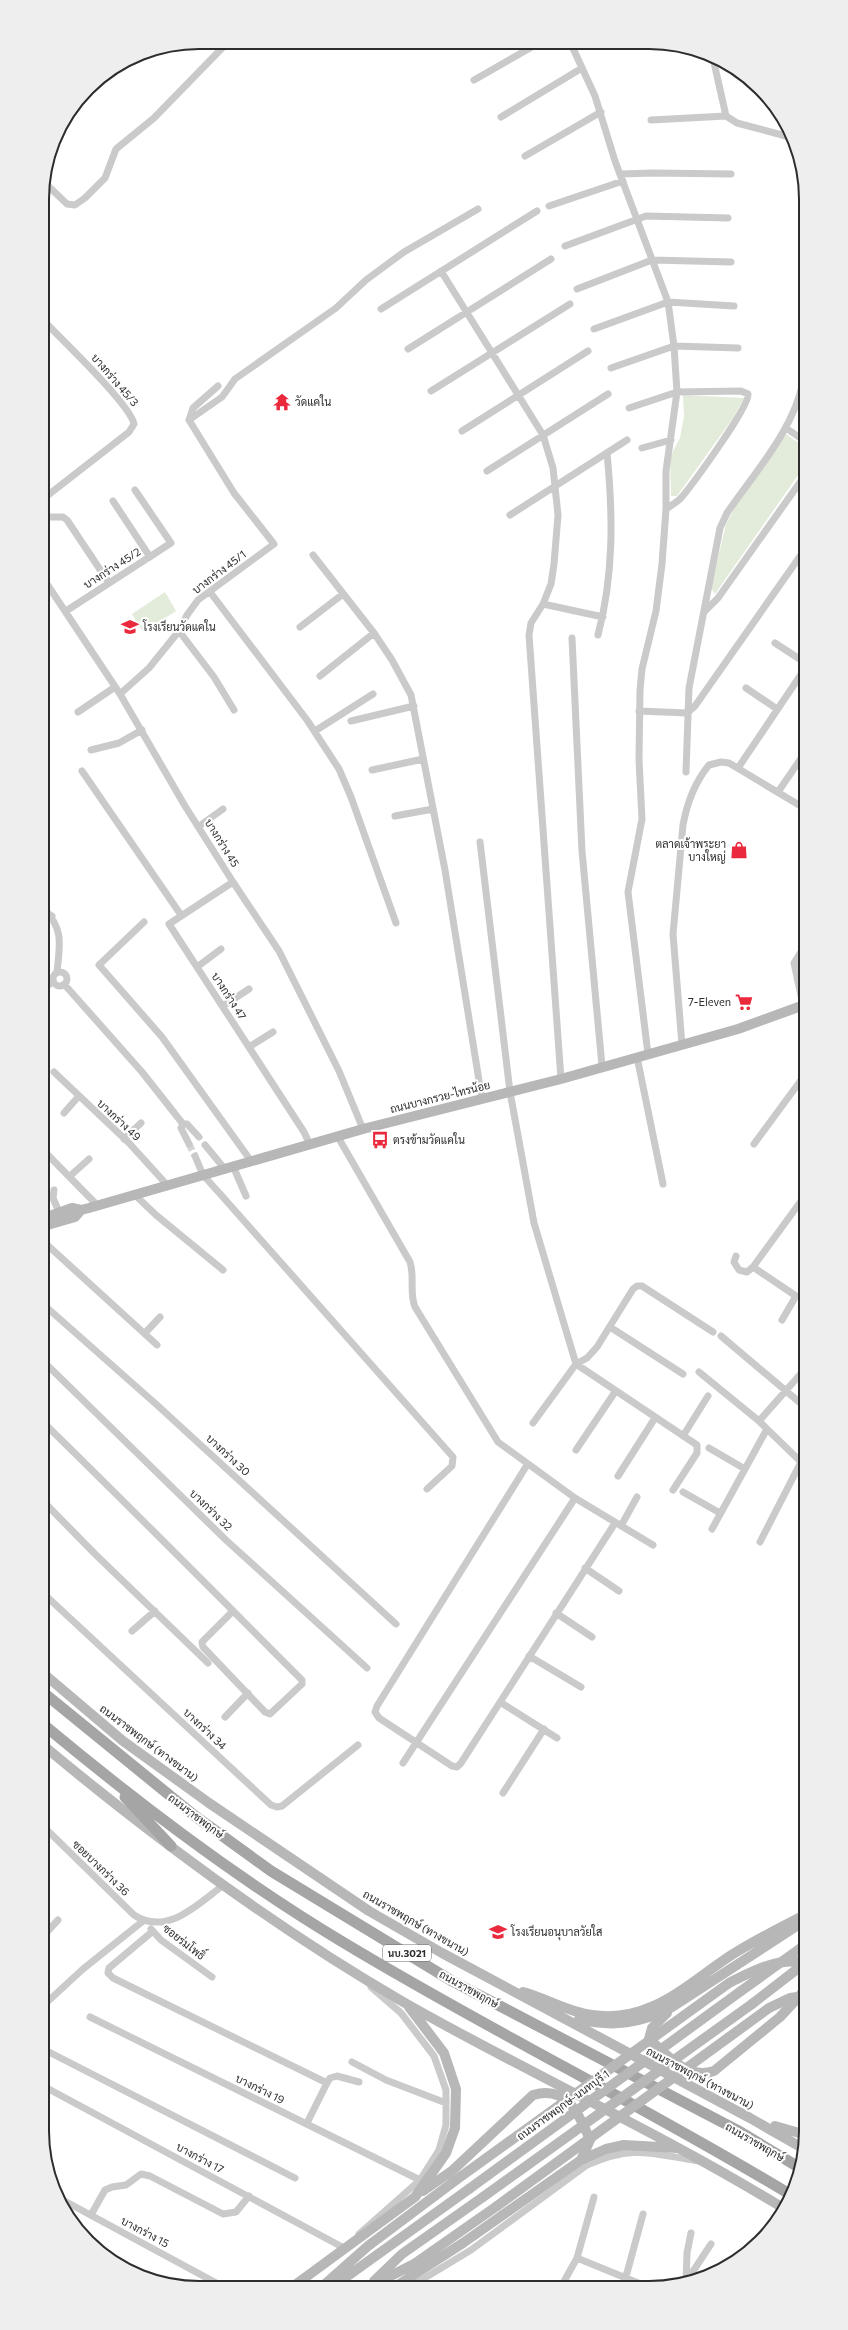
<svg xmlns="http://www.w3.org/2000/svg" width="848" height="2330" font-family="Commissioner,Sarabun,sans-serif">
	<rect width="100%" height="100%" fill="#fff"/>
	<path fill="#e3ebda" d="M683,395l61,3 -11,20 -56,78h-6l-1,-39 10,-19 4,-22z
		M786,434l17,12v22l-88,126 -4,-6 15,-64 9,-17z
		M165,592l11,19 -33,21 -11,-18z"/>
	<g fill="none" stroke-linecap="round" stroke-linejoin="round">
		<path stroke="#d5d5d5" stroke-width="7" stroke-dasharray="7 3.5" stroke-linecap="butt" d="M189,1144l6,12"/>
		<path stroke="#cacaca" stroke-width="7" d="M571,44l24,52 20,65 53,141 6,44 3,46 -11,79v38l-4,55 -6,47 -14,58 -2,21 -1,70 3,59 -14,73 20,162
			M617,45h12
			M713,58l13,58 11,7 56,15
			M474,80l63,-36
			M501,117l81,-49
			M651,120l75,-4
			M525,156l76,-44
			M621,174l32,-1 78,1
			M44,182l23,22 8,1 10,-7 20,-20 11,-29 38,-31 74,-76
			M549,206l74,-25
			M565,246l81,-30 82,2
			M441,271l102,164 10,33 5,47 -4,49 -3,20 -8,20 -12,19 -2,12 32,444
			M577,289l75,-29 79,2
			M381,309l156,-98
			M43,320c16,17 88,85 91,104l-5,8 -86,67
			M594,329l74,-27 66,4
			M408,349l143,-90
			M611,368l63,-22 64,2
			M431,391l139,-87
			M629,408l48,-16 64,-1 7,3c2,12 -56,91 -67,104 -4,4 -9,7 -15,11
			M189,420l4,-12 25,-22
			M786,428l17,12
			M462,431l126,-80
			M642,448l29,-8
			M487,471l121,-77
			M113,501l37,56
			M510,515l117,-75
			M43,517h20l4,3 42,63
			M313,555l61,78 18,27 19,35 34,175 37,229
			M43,578l77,116 65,112 48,76 46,69 60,120 24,58
			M210,592l97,128 32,49 12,28 45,126
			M543,604l60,13
			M66,611l105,-68 -36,-53
			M705,611l13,-13 85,-120
			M300,627l43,-33
			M179,631l35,46 20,33
			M598,635c16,-61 15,-120 9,-182
			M572,638l10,213 20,215
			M775,643l29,19
			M320,676l54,-43
			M746,688l31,21
			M120,694l29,-26 30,-37 8,-16 11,-15 76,-56 -40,-51 -45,-73 33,-23 13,-18 101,-71 30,-28 38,-28 74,-43
			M639,711l48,2 8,-7 108,-154
			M78,712l37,-25
			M351,721l63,-15
			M315,731l58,-37
			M91,750l28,-7 23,-13
			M738,768l66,-98
			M372,770l51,-11
			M82,771l99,144
			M686,772l3,-84 31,-160 7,-15c28,-41 66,-82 76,-131
			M778,792l26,-38
			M395,816l38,-7
			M198,827l25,-18
			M480,842l30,250 24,131 42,141 11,-6 10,-11 36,-58 4,-3h5l71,46
			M233,882l-64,42 135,208 6,13
			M43,907c21,23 17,36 14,65
			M144,922l-45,43 63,72 89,124
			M43,923l9,-7
			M197,967l24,-18
			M53 979a7 7 0 1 1 14 0a7 7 0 1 1-14 0Z
			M64,984l78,88 41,52h4l12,13
			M43,990l10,-9
			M803,1005l-9,-42 10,-16
			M223,1006l26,-17
			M682,1045l-9,-111 10,-109c4,-22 12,-43 26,-60l12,-3 8,1 75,45
			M249,1047l24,-15
			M637,1057l26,127
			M54,1072l75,71 39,43
			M64,1113l14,-16
			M183,1124l-2,4 8,16
			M338,1137l72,125c5,16 -1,30 5,45l83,135 77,56 78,47
			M124,1139l17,-16
			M754,1144l50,-68
			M205,1145l19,23
			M44,1151l54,55
			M195,1156l8,19 19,21 231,261 -1,9 -25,23
			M233,1166l13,30
			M70,1176l19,-17
			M54,1190l-1,8 6,14
			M135,1195l21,20 67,55
			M44,1242l113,103
			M736,1256l-2,6 5,8 8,2 6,-5
			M44,1305l113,100 239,219
			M782,1320l14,-24 -43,-29 51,-70
			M610,1327l73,47
			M146,1332l14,-15
			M721,1336l84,71
			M44,1362l183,179 140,127
			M699,1372l60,49
			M44,1423c87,85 172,171 258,257v4l-32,30 -5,-2 -62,-65 -1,-5 31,-31
			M533,1423l43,-59 121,81v8l-24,37
			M683,1436l25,-40
			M709,1448l36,21
			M576,1450l39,-58
			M527,1465l-150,241 -2,6 4,6 73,48 5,1 4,-4 154,-240
			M618,1476l37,-58
			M683,1492l37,21
			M44,1502l51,52 113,109
			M621,1526l16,-29
			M712,1529l55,-100 -8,-8 46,-52
			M760,1542l41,-80 -34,-33
			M585,1568l34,23
			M44,1594l227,211 6,2 5,-1 76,-61
			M556,1613l36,24
			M132,1631l23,-20
			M529,1656l52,31
			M500,1702l57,36
			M225,1717l23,-24
			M403,1763l172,-265
			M503,1793l41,-64
			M45,1828l89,87c32,21 62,-9 88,-29
			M151,1929l10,11 51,37
			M153,1931l-44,37 -1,5 5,5 214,105 -20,40
			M45,1934l13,-14
			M45,2004l38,-35 60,-48
			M90,2017l330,163
			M45,2050l250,128
			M352,2062l34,18 60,23
			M327,2083l3,-5 7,-2 22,6
			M45,2087l299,161
			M59,2198l161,87
			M91,2215l14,-25 7,-3 14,-2 15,-11 9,2 73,38 13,-2 13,-16
			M359,2234l61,-54 19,-30 7,-25v-35l-12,-34 -33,-43 -30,-26
			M577,2258l66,27
			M420,2281l8,4
			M686,2282l25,-38
			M686,2283l1,-30 4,-20
			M413,2285l58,-35 116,-85c48,-21 64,-11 112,-4
			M562,2285l15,-27 17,-61
			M620,2285l7,-12 16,-59"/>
		<path stroke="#b7b7b7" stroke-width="10" d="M44,1218l28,-10 9,2 8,-2 274,-79 198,-50 177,-50 66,-24
			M44,1226l31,-9 6,-7
			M44,1674l79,67 86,62 160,108 73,42 308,165 54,31
			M44,1746c114,95 233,183 361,257 125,71 256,130 378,205
			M741,1991l64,-46
			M523,1992c23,6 45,20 69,23 59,9 96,-32 141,-61 23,-14 48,-27 72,-39
			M752,2004l53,-41
			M667,2013l-15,15 -3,11c20,17 37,41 65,32l66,-54 25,-27
			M579,2019c34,9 62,4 93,-12l123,-80
			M775,2126l31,9
			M423,2191l30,-21 80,-75c33,-10 46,18 57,45l-9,20
			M374,2281l28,-27 81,-57
			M295,2285l120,-88 31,-44 9,-25 1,-39 -12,-36 -35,-46
			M324,2285l44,-39 88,-66
			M335,2285l134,-96
			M373,2285l41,-21 83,-58
			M398,2285l65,-42 118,-83 25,-11 18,-4 53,3"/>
		<path stroke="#a5a5a5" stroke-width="11" d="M44,1693l151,123 76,55 181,110 285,149 63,38
			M44,1725c96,80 196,156 302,219 146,88 300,163 445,251
			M125,1797l46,49"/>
		<path stroke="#b7b7b7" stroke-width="10" d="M456,2180l273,-197c24,-12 49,-26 76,-20
			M469,2189l272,-198
			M483,2197l269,-193
			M497,2206l272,-198 21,-10 15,-2"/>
	</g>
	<defs>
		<g id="temple-bare" transform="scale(1.38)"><path d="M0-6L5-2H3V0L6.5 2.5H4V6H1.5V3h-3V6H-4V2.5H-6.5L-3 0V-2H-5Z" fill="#ea293c" stroke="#fff" stroke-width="2.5" paint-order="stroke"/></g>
		<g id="school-bare" transform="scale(1.38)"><path d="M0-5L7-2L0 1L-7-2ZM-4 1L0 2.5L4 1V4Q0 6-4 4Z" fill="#ea293c" stroke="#fff" stroke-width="2.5" paint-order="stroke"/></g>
		<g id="shop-bare" transform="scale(1.38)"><path d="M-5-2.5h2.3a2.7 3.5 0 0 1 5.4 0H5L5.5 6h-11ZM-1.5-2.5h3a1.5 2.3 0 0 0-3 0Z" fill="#ea293c" stroke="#fff" stroke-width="2.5" paint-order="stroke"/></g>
		<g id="supermarket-bare" transform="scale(1.38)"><path d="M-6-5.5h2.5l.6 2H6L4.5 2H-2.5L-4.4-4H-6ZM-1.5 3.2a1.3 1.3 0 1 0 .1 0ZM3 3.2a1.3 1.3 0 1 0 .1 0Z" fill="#ea293c" stroke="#fff" stroke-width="2.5" paint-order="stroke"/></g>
		<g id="bus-bare" transform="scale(1.38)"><path d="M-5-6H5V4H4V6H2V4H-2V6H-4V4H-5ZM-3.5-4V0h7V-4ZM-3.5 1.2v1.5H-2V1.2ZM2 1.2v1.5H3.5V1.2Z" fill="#ea293c" stroke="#fff" stroke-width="2.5" paint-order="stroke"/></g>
	</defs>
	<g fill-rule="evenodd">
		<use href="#temple-bare" x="282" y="402"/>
		<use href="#school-bare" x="130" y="627"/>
		<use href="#shop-bare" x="739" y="850"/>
		<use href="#supermarket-bare" x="744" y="1002"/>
		<use href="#bus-bare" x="380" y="1140"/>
		<use href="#school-bare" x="498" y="1932"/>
	</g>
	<g text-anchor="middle" stroke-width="4" stroke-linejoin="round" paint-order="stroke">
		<rect fill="#fff" stroke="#6c6c6c" stroke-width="1" x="383" y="1945" width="48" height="16" rx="3"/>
		<g font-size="10" font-weight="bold" fill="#2d2d2d">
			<text x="407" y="1957">นบ.3021</text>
		</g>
		<g font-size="11" fill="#2d2d2d" stroke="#fff">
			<text transform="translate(115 380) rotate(49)" y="4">บางกร่าง 45/3</text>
			<text transform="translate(112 568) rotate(-33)" y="4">บางกร่าง 45/2</text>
			<text transform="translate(219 572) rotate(-37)" y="4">บางกร่าง 45/1</text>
			<text transform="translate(222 843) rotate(58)" y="4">บางกร่าง 45</text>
			<text transform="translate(229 996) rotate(57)" y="4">บางกร่าง 47</text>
			<text transform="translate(440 1097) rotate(-14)" y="4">ถนนบางกรวย-ไทรน้อย</text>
			<text transform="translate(119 1120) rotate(43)" y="4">บางกร่าง 49</text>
			<text transform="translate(228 1455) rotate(43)" y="4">บางกร่าง 30</text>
			<text transform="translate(211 1510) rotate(44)" y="4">บางกร่าง 32</text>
			<text transform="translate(205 1729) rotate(43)" y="4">บางกร่าง 34</text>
			<text transform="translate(149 1743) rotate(37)" y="4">ถนนราชพฤกษ์ (ทางขนาน)</text>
			<text transform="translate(196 1816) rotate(37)" y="4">ถนนราชพฤกษ์</text>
			<text transform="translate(101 1868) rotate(44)" y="4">ซอยบางกร่าง 36</text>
			<text transform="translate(416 1923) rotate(30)" y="4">ถนนราชพฤกษ์ (ทางขนาน)</text>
			<text transform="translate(184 1942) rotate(38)" y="4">ซอยร่มโพธิ์</text>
			<text transform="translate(469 1989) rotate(29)" y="4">ถนนราชพฤกษ์</text>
			<text transform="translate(700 2078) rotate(28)" y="4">ถนนราชพฤกษ์ (ทางขนาน)</text>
			<text transform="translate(260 2089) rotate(26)" y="4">บางกร่าง 19</text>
			<text transform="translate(563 2105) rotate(-36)" y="4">ถนนราชพฤกษ์-นนทบุรี 1</text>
			<text transform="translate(755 2142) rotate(30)" y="4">ถนนราชพฤกษ์</text>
			<text transform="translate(200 2158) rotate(28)" y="4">บางกร่าง 17</text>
			<text transform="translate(145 2232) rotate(28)" y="4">บางกร่าง 15</text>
		</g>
		<g font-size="11" fill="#2d2d2d" stroke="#fff" text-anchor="start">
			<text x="295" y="406">วัดแคใน</text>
			<text x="143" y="631">โรงเรียนวัดแคใน</text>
			<text x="726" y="848" text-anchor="end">ตลาดเจ้าพระยา<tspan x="726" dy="13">บางใหญ่</tspan></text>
			<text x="731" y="1006" text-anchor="end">7-Eleven</text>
			<text x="393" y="1144">ตรงข้ามวัดแคใน</text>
			<text x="511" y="1936">โรงเรียนอนุบาลวัยใส</text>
		</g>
	</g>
	<path d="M0 0H848V2330H0ZM199 49H649A150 150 0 0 1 799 199V2131A150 150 0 0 1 649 2281H199A150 150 0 0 1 49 2131V199A150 150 0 0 1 199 49Z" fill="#eee" fill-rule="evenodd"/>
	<path fill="none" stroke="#2d2d2d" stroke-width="2" d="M199 49H649A150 150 0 0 1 799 199V2131A150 150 0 0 1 649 2281H199A150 150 0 0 1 49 2131V199A150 150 0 0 1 199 49Z"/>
</svg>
